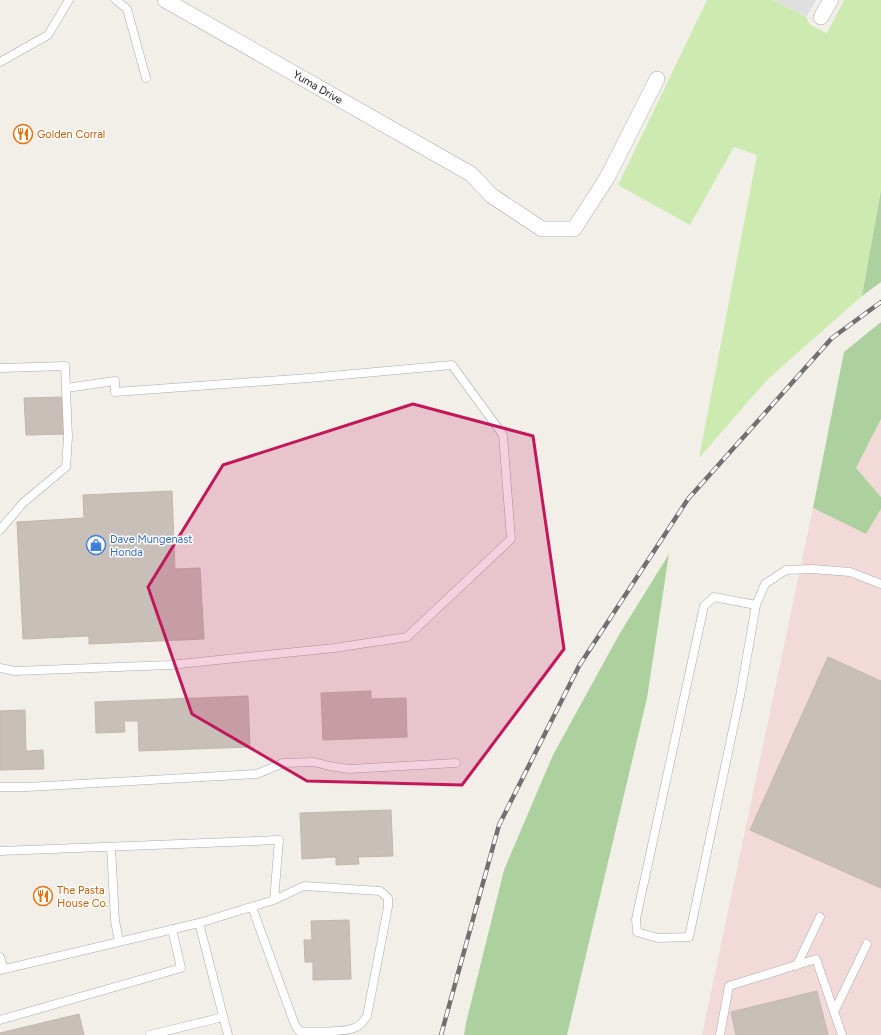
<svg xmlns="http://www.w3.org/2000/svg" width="881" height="1035" font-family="Figtree,sans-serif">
	<rect width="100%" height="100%" fill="#f2efe9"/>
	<path fill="#e0dfdf" d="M773,0h43l-10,17z"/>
	<path fill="#f2dad9" d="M881,419v78l-25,-29z
		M813,508l53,26 15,-25v526h-179z"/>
	<path fill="#cdebb0" d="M707,0h66l33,17 4,8 17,8 17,-33h37v190l-19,106 -94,83 -69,79 58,-303 -23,-8 -44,78 -72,-40z"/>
	<path fill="#add19e" d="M881,190v92l-19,14z
		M881,322v97l-25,49 25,29v12l-15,25 -53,-26 31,-156z
		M669,554l-22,144 -80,337h-103l2,-12 38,-153 49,-115 67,-122z"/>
	<path fill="#c7bfb8" stroke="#c4b6ab" d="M64,397l2,37 -40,1 -2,-37z
		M172,491l3,78 25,-1 4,71 -115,5v-8l-66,3 -6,-117 67,-4 -1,-23z
		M828,657l53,24v207l-131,-58z
		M371,691v8l35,-1 1,39 -84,3 -2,-47z
		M248,696l2,51 -111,4 -1,-30h-14l1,11 -29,1 -1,-31z
		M25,710l1,41 17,-1 1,19 -44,1v-59z
		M391,810l2,46 -35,1 1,7 -23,1v-8l-34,2 -2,-46z
		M349,920l2,59 -38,1v-18h-8l-1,-22h8l-1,-19z
		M817,991l11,44h-92l-5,-23z
		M79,1014l5,21h-84v-2z"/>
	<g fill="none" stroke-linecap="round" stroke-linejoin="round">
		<g stroke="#a9a9a9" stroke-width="9">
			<path id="service" d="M116,0l11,9 19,69
				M0,62l48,-27 21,-35
				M0,368l65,-2 3,71 -2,30 -43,36 -23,27
				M756,605l-42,-8 -10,9 -68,313 1,13 21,6 31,-1 51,-241 16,-91 9,-21 21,-14 26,-1 38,3 31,12
				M0,668l15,3 155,-6 164,-17 73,-11 104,-98 -8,-104 -51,-70 -143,13 -194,14v-11l-49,7
				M0,787h27l230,-13 26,-11 31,-1 15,4 20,3 107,-6
				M111,847l4,74 4,20
				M0,851l279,-11 -5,60 -75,23
				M252,907l43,118 4,6c9,1 47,1 55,-3 6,-2 10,-7 13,-12l21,-109v-9l-8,-7 -76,-5 -30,14
				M0,957l4,12
				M797,965l23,-48
				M0,970l199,-47 29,112
				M834,1012l33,-68
				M0,1020l181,-52 -9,-39
				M150,1035l73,-18
				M720,1035l9,-49 87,-27 26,76"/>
		</g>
		<g stroke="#a9a9a9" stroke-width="16">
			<path id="minor" d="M165,0l306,174 21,22 50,33h32l33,-51 50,-99
				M821,17l10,-17"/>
		</g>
		<use href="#service" stroke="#fff" stroke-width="8"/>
		<use href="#minor" stroke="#fff" stroke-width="15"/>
		<g stroke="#707070" stroke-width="4.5">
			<path id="rail" d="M441,1035l58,-210 80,-159 109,-167 144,-161 49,-36"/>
		</g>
		<use href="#rail" stroke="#fff" stroke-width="3" stroke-dasharray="9" stroke-linecap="butt"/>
	</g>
	<path fill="#c2185b" fill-opacity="0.2" stroke="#c2185b" stroke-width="3" stroke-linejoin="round" d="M413,404l120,32 31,213 -102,136 -155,-4 -115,-67 -44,-127 75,-122z"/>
	<defs>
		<g id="restaurant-ring" transform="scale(1)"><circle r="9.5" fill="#fff" stroke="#e8710a" stroke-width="1.5"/><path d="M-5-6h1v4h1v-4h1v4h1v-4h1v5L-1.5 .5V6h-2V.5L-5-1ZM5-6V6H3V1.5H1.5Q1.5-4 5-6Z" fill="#e8710a"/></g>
		<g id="shop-ring" transform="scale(1)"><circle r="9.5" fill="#fff" stroke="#3f7fe0" stroke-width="1.5"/><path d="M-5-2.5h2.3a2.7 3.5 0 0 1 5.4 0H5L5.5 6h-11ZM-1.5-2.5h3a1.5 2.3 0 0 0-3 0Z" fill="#3f7fe0"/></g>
	</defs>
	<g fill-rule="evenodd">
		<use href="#restaurant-ring" x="23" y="134"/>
		<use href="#shop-ring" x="96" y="545"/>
		<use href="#restaurant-ring" x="43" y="896"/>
	</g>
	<g text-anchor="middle" stroke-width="3" stroke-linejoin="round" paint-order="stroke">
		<g font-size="11" fill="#222" stroke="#fff">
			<text transform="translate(318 87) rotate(30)" y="4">Yuma Drive</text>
		</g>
		<g font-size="11" fill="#c56008" stroke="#fff" text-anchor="start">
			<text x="37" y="138">Golden Corral</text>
			<text x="57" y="894">The Pasta<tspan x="57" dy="13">House Co.</tspan></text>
		</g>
		<g font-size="11" fill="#366cbe" stroke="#fff" text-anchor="start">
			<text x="110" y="543">Dave Mungenast<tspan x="110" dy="13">Honda</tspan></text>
		</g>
	</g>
</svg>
